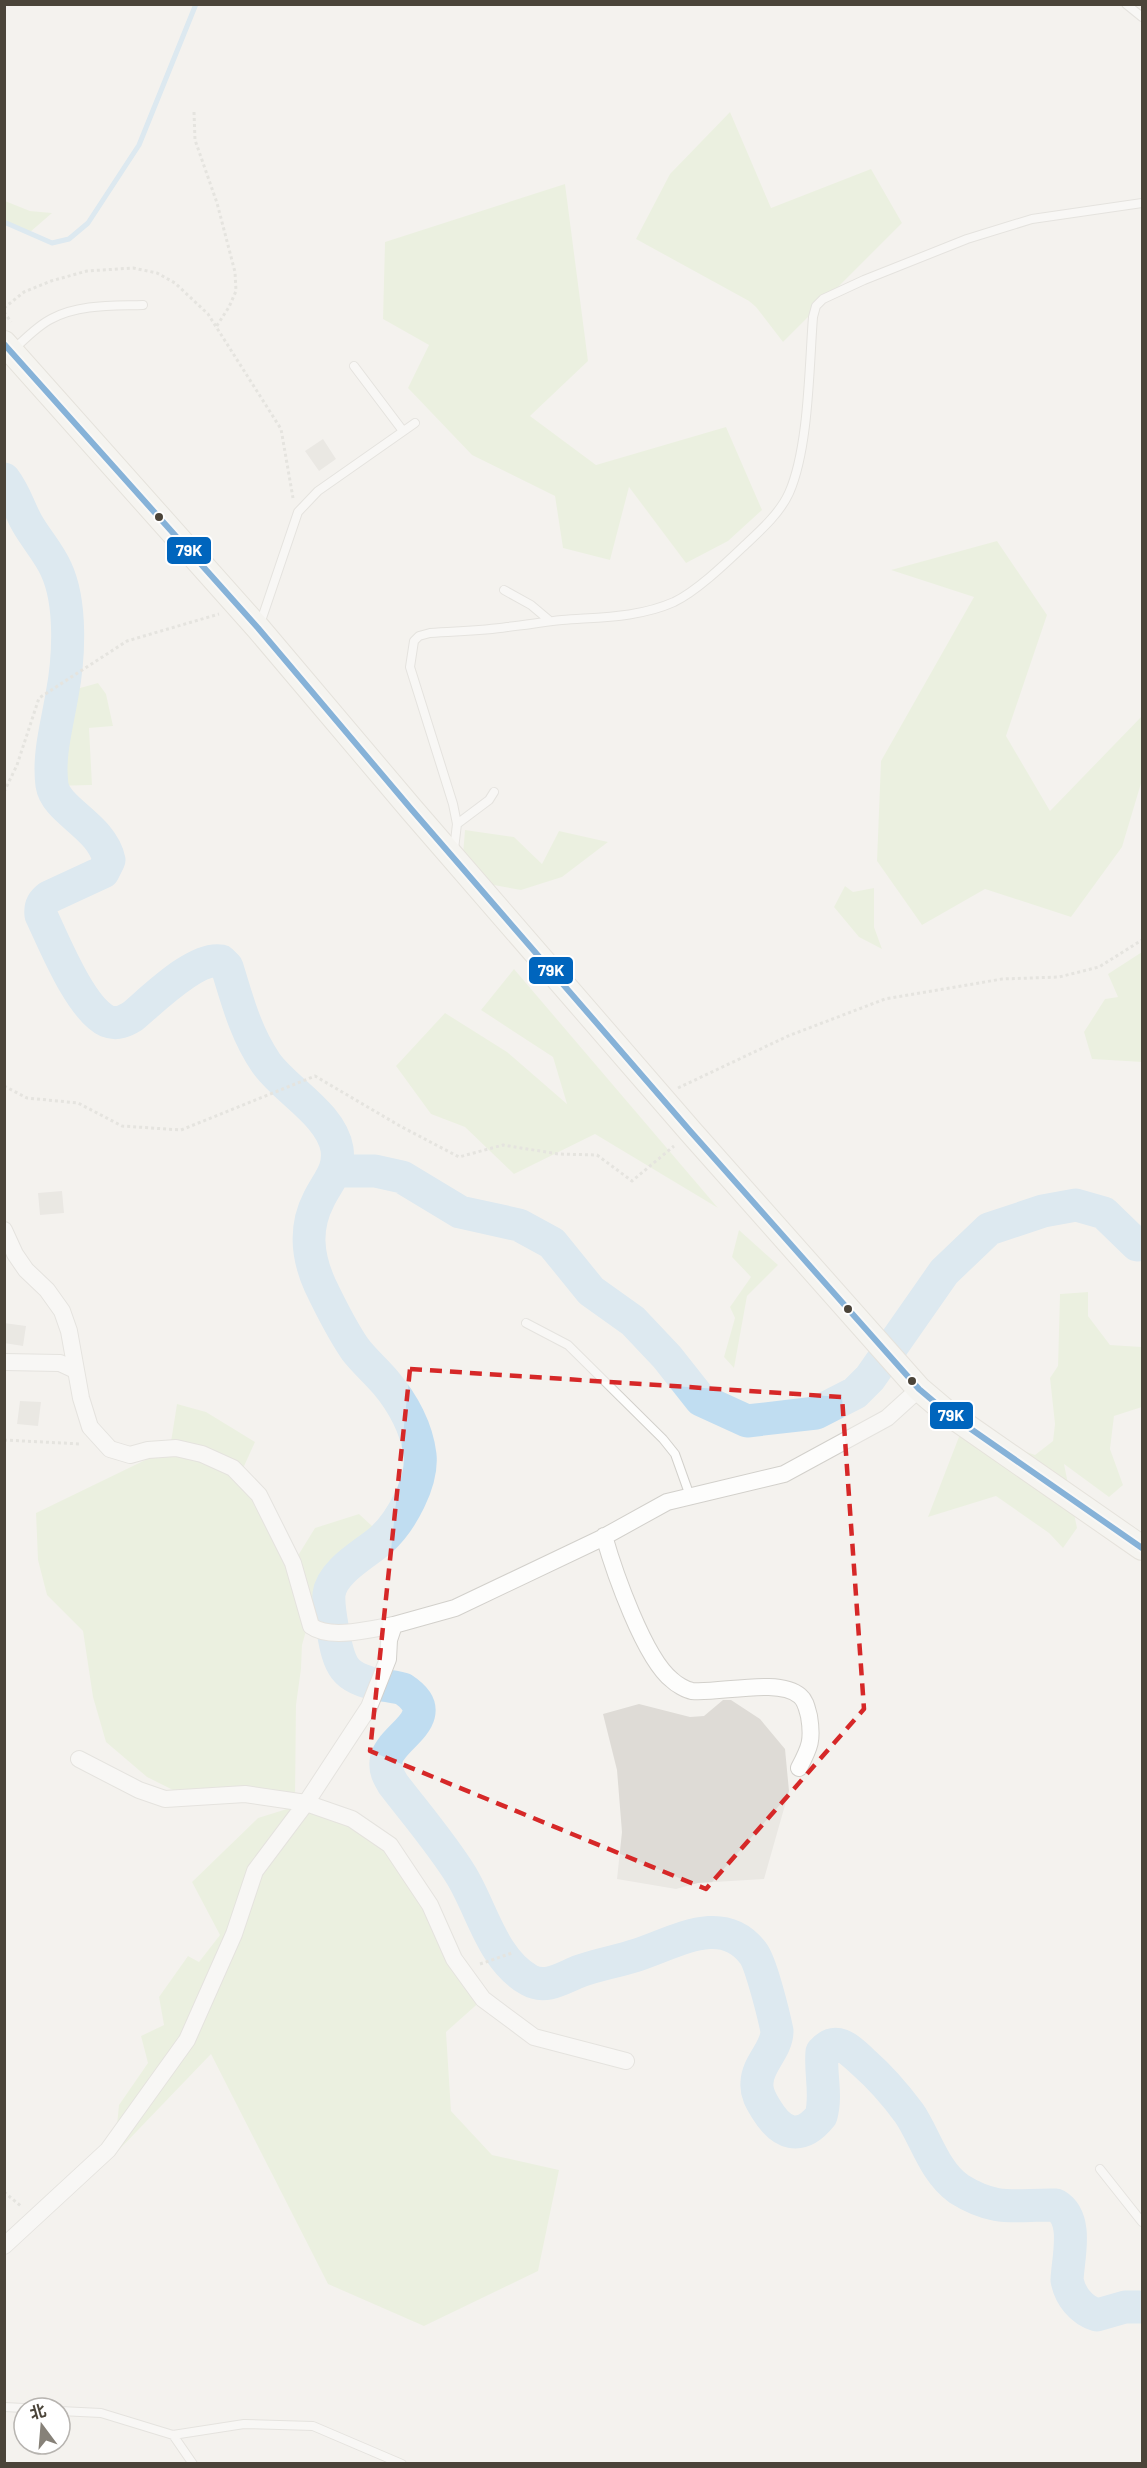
<svg xmlns="http://www.w3.org/2000/svg" width="1147" height="2468" font-family="Barlow,'Noto Sans SC',sans-serif">
	<rect width="100%" height="100%" fill="#f4f2ee"/>
	<path fill="#e1eecf" d="M730,112l41,96 100,-39 31,54 -119,119 -27,-35 -7,-6 -113,-62 34,-65z
		M565,184l23,177 -58,55 66,49 130,-38 36,83 -34,31 -42,22 -57,-76 -19,73 -47,-12 -8,-52 -83,-41 -64,-67 21,-43 -46,-26 2,-77z
		M5,201l25,10 22,2 -23,20 -24,-11z
		M997,541l50,74 -41,121 44,75 92,-95v64l-20,67 -51,70 -86,-28 -63,36 -45,-64 4,-100 93,-164 -83,-27z
		M98,683l8,11 7,32 -24,2 3,57 -40,1 1,-50 9,-43z
		M465,830l49,7 28,27 17,-33 49,11 -46,35 -41,13 -33,-6 -25,-30z
		M845,886l8,6 21,-4v39l8,22 -23,-12 -25,-30z
		M1142,952v110l-50,-3 -8,-27 21,-33 13,-2 -10,-23z
		M514,969l204,239 -123,-74 -81,40 -49,-47 -34,-13 -35,-48 49,-53 62,39 60,52 -14,-47 -72,-47z
		M739,1230l39,35 -31,31 -13,72 -10,-11 11,-39 -5,-11 21,-30 -19,-20z
		M1088,1292v24l22,29 32,2v60l-28,9 -4,33 13,36 -14,12 -45,-33 13,64 -14,20 -14,-15 -53,-37 -68,21 34,-88 73,26 18,-14 2,-17 -5,-46 8,-12 2,-72z
		M177,1404l29,8 49,30 -15,33 54,87 21,-34 44,-14 25,23c-18,15 -47,31 -54,55 -3,8 1,20 1,28l-25,11 -4,14 -1,24 -5,36 -1,97 -108,-5 -40,-20 -41,-35 -13,-45 -10,-66 -36,-36 -9,-35 -2,-47 134,-65z
		M306,1803l46,16 44,35 87,145 -37,33 5,79 41,44 67,15 -21,101 -114,55 -96,-42 -117,-230 -97,101 5,-50 29,-42 -7,-27 23,-11 -5,-28 29,-41 11,6 21,-27 -28,-53 66,-64z"/>
	<g fill="none" stroke-linecap="round" stroke-linejoin="round">
		<path stroke="#c0ddf1" stroke-width="5" d="M4,222l48,21 17,-4 19,-16 51,-78 57,-141"/>
		<path stroke="#c0ddf1" stroke-width="33" d="M4,479c12,16 14,28 23,44 9,16 22,30 29,46 16,34 13,90 6,126 -5,30 -14,60 -10,90 4,26 50,41 57,75l-6,12 -54,25c-7,5 -9,10 -8,18 13,27 39,93 66,106 10,4 18,0 26,-5 19,-16 63,-60 88,-55l6,6c10,33 19,67 39,96 20,28 65,51 71,86 3,21 -9,32 -18,50 -15,29 -12,57 1,86 10,21 22,45 35,64 9,12 21,22 31,34 17,20 31,46 34,72 3,27 -19,67 -39,85 -16,14 -49,31 -52,54 -1,11 2,26 4,37 6,34 10,48 48,54 8,1 15,2 22,4 44,29 -16,48 -17,73 -1,9 3,15 7,22 23,30 48,59 68,91 21,34 31,84 68,105 17,10 35,-3 51,-9 19,-7 39,-10 57,-16 38,-12 85,-43 116,-2 8,10 21,63 24,78 0,19 -20,33 -20,52 -1,10 4,18 9,26 15,25 34,33 55,7 6,-21 -1,-42 1,-64 15,-17 28,-2 41,10 17,15 32,32 46,51 16,23 25,59 50,76 38,24 58,15 97,16 23,14 12,52 11,75 3,16 14,30 30,35l28,-8h17
			M336,1171h39l27,6 58,35 59,13 33,18 39,48 42,30 34,36 34,43 46,21 69,-8 39,-20 15,-15 74,-106 45,-43 54,-18 33,-6 28,8 33,32"/>
	</g>
	<path fill="#dedbd6" d="M323,439l13,20 -17,12 -14,-20z
		M62,1191l2,22 -24,2 -2,-22z
		M4,1323l22,3 -3,20 -19,-3z
		M20,1401l21,1 -3,24 -21,-2z
		M723,1700h8l29,19 25,30 4,42 -25,88 -66,4 -22,6 -59,-10 5,-47 -5,-62 -14,-56 36,-10 51,13 14,-1z"/>
	<g fill="none" stroke-linecap="round" stroke-linejoin="round">
		<g stroke="#d2d0cb" stroke-width="10">
			<path id="lane" d="M1126,4l16,13
				M12,351c12,-11 25,-25 39,-32 28,-15 62,-13 92,-14
				M354,366l49,65
				M504,590l27,15 19,16
				M260,624l38,-112 20,-21 97,-68
				M457,824l32,-24 5,-8
				M454,849l3,-25 -4,-20 -43,-137 4,-26 5,-5 11,-3c26,-2 52,-2 77,-6 19,-2 36,-5 55,-7 37,-3 76,-2 112,-18 23,-11 52,-39 71,-57 16,-15 35,-32 44,-52 20,-45 20,-126 24,-176l3,-11 7,-7 41,-19 103,-41 65,-20 110,-16
				M526,1323l42,22 95,94 12,15 15,42
				M1100,2169l42,53
				M4,2407l20,1
				M60,2411l41,2 72,22 71,-11 69,2 89,38
				M173,2435l20,29"/>
		</g>
		<g stroke="#d2d0cb" stroke-width="18">
			<path id="street" d="M4,1230l11,24 11,16 21,20 15,21 7,20 12,67 9,29 20,22 20,6 18,-5 28,-2 26,6 31,14 26,27 34,68 18,63c19,14 60,3 83,-1
				M4,1362l56,1 15,7
				M604,1536c10,35 40,122 68,144 4,4 14,10 20,11 26,3 87,-14 108,5 6,5 7,13 9,20 4,24 1,31 -10,52
				M79,1759l60,31 26,9 80,-5 61,9 46,16 38,26 40,60 24,54 29,40 51,38 92,24
				M4,2246l104,-96 79,-110 47,-106 21,-63 51,-68 63,-96 19,-48 1,-19 5,-15 61,-17 145,-69 67,-37 117,-28 103,-56 32,-29"/>
		</g>
		<g stroke="#d3cfc5" stroke-width="26">
			<path id="secondary" d="M4,343l254,285 154,182 279,322 228,257 26,22 197,137"/>
		</g>
		<path stroke="#d3d2cc" stroke-width="3" stroke-dasharray="3 3" stroke-linecap="butt" d="M194,112l1,28 22,63 18,69 1,19 -7,16 -13,20
			M4,308l20,-16 27,-11 36,-10 46,-3 24,5 18,10 33,31 73,115 12,69
			M4,312l7,10
			M4,792l13,-27 22,-67 88,-57 92,-27
			M4,1086l23,12 51,5 44,23 59,4 134,-54 85,50 59,31 44,-12 55,9 39,1 35,26 42,-35
			M678,1088l110,-52 97,-37 117,-20 57,-2 40,-10 43,-27
			M4,1440l77,4
			M480,1964l32,-11
			M4,2192l18,15"/>
		<use href="#lane" stroke="#fdfdfc" stroke-width="8"/>
		<use href="#street" stroke="#fdfdfc" stroke-width="16"/>
		<use href="#secondary" stroke="#f7f6f1" stroke-width="24"/>
		<g stroke="#fff" stroke-width="10">
			<path id="bus-1" d="M4,344l254,284 154,182 279,322 228,257 26,22 197,137"/>
		</g>
		<use href="#bus-1" stroke="#0065bd" stroke-width="6"/>
	</g>
	<path d="M0 0H1147V2468H0ZM410,1369l432,28 22,312 -158,180 -336,-138z" fill="#f4f2ee" fill-opacity=".55" fill-rule="evenodd"/>
	<path fill="none" stroke="#d62828" stroke-width="4.5" stroke-dasharray="12 8" stroke-linejoin="round" d="M410,1369l432,28 22,312 -158,180 -336,-138z"/>
	<g fill="#4b4439" stroke="#fff" stroke-width="2">
		<circle cx="159" cy="517" r="5"/>
		<circle cx="848" cy="1309" r="5"/>
		<circle cx="912" cy="1381" r="5"/>
	</g>
	<g stroke="#fff" stroke-width="2">
		<rect x="166" y="536" width="46" height="29" rx="6" fill="#0065bd"/>
		<rect x="528" y="956" width="46" height="29" rx="6" fill="#0065bd"/>
		<rect x="929" y="1401" width="45" height="29" rx="6" fill="#0065bd"/>
	</g>
	<g font-size="16" text-anchor="middle" font-weight="bold" fill="#fff">
		<text x="189" y="556">79K</text>
		<text x="551" y="976">79K</text>
		<text x="951" y="1421">79K</text>
	</g>
	<rect width="1147" height="2468" fill="none" stroke="#4b4439" stroke-width="12"/>
	<g transform="translate(42 2426) rotate(344)"><circle r="28" fill="#ffffff" stroke="#b7b4b0" stroke-width="1.5"/>
	<path d="M0-4.5L10 22L0 15L-10 22Z" fill="#868178"/>
	<text y="-9" font-size="16" font-weight="bold" text-anchor="middle" fill="#4b4439">北</text>
	</g>
</svg>
